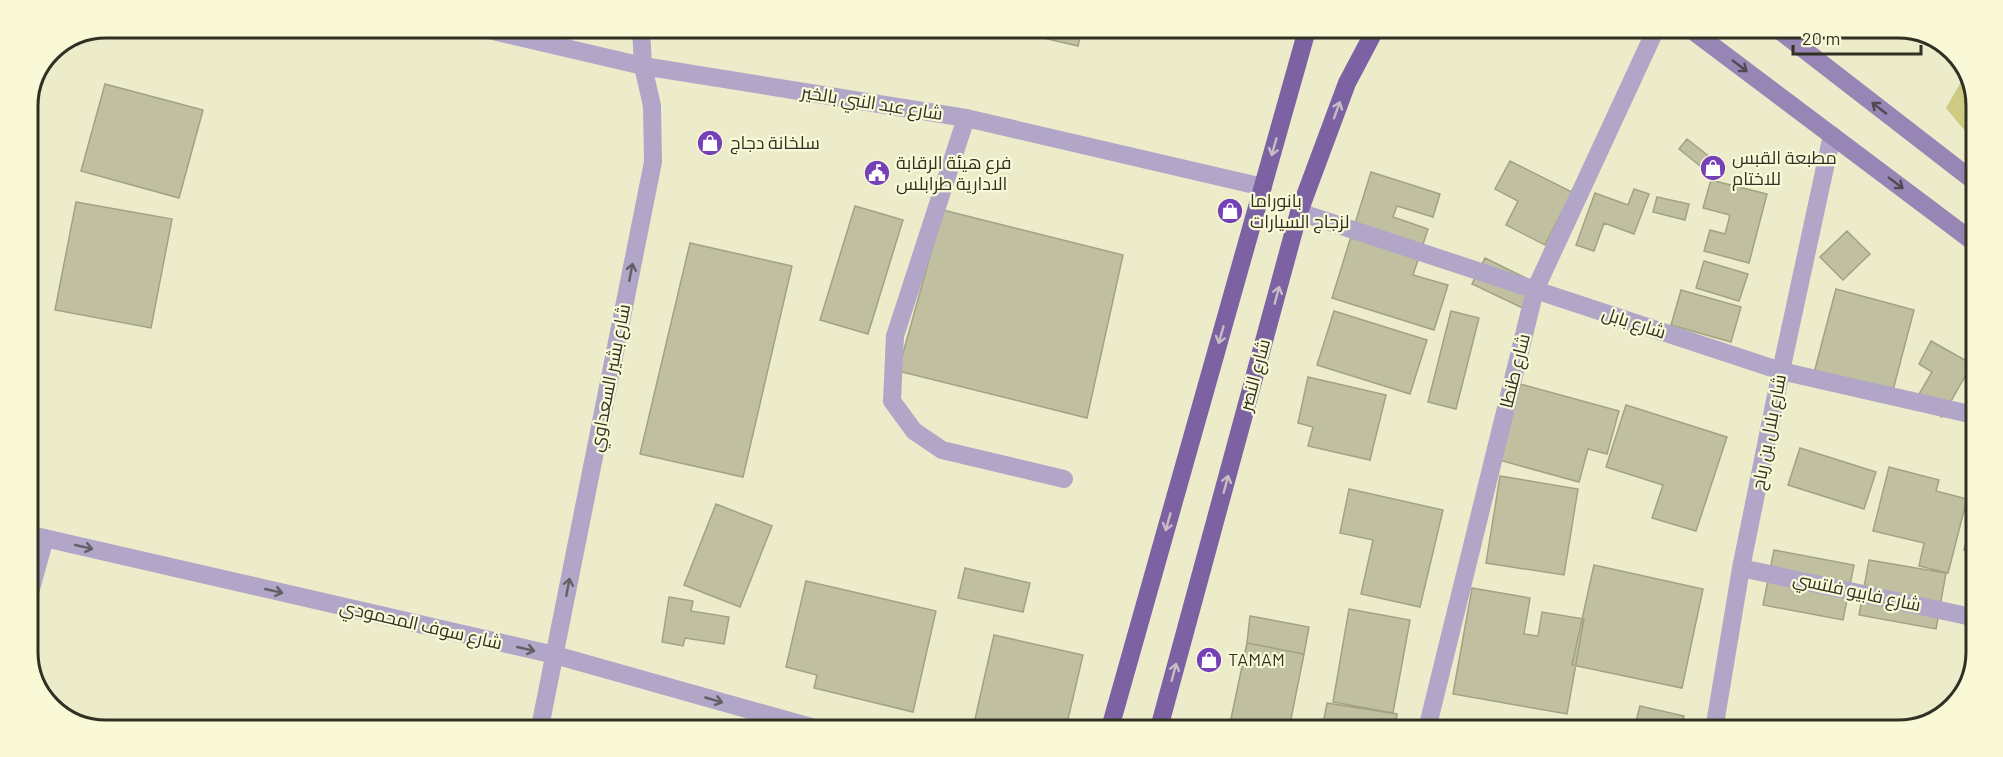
<svg xmlns="http://www.w3.org/2000/svg" width="2003" height="757" font-family="Barlow,Cairo,sans-serif">
	<rect width="100%" height="100%" fill="#ececcb"/>
	<path fill="#cdcb81" d="M1966,73l10,27 -1,43 -29,-35z"/>
	<path fill="#c0c0a0" stroke="#a2a283" stroke-width="1.5" d="M1005,29h77l-4,17z
		M105,84l98,26 -24,88 -98,-27z
		M1687,139l37,29 -9,10 -36,-29z
		M1510,161l62,31 -27,53 -39,-20 12,-24 -23,-12z
		M1371,172l69,22 -7,23 -36,-11 -4,11 35,12 -15,46 35,10 -14,45 -102,-32z
		M1711,180l56,14 -18,69 -45,-12 6,-21 15,4 5,-19 -27,-7z
		M1634,189l15,5 -15,40 -30,-11 -10,28 -18,-6 19,-52 33,12z
		M1657,197l32,7 -4,16 -32,-8z
		M76,202l96,17 -21,109 -96,-18z
		M855,206l48,14 -35,114 -48,-14z
		M943,210l180,45 -36,163 -189,-47z
		M1847,231l23,23 -27,26 -23,-23z
		M690,243l102,23 -49,211 -103,-23z
		M1485,258l61,30 -13,25 -61,-29z
		M1704,261l44,13 -9,27 -43,-13z
		M1836,289l78,21 -22,84 -78,-21z
		M1681,290l60,17 -10,35 -60,-17z
		M1334,311l93,29 -17,54 -93,-29z
		M1451,311l28,7 -23,91 -28,-7z
		M1931,341l41,23 -30,53 -27,-16 17,-29 -13,-8z
		M1308,377l78,18 -16,65 -62,-14 5,-19 -15,-4z
		M1520,384l99,27 -12,43 -19,-5 -9,33 -80,-22z
		M1626,405l101,32 -31,94 -44,-13 11,-33 -57,-18z
		M1800,448l76,24 -12,37 -76,-24z
		M1889,467l50,13 -3,11 31,8 -19,74 -29,-7 5,-23 -51,-12z
		M1500,476l78,13 -14,86 -78,-12z
		M1349,489l94,21 -23,97 -59,-13 12,-54 -33,-7z
		M716,504l56,22 -32,81 -56,-22z
		M1973,508v44l-9,-2z
		M1774,550l80,15 -11,55 -80,-15z
		M1869,560l77,13 -10,56 -77,-14z
		M1594,565l109,24 -21,99 -110,-23z
		M965,568l65,15 -7,29 -65,-14z
		M806,581l130,30 -23,101 -99,-24 3,-13 -31,-8z
		M1472,588l58,10 -6,36 14,2 4,-24 42,7 -17,95 -114,-20z
		M669,597l24,4 -2,10 38,6 -5,27 -39,-6 -2,8 -21,-4z
		M1349,609l61,11 -17,93 -60,-11z
		M1250,616l59,11 -5,27 -57,-11z
		M994,635l89,20 -17,73h-93z
		M1247,643l57,11 -15,75 -60,-1z
		M1327,703l70,11 -2,15h-73z
		M1640,706l44,10 -4,13h-46z"/>
	<g fill="none" stroke-linecap="round" stroke-linejoin="round">
		<path stroke="#b2a6c8" stroke-width="18" d="M966,118l-71,218 -3,65 22,30 28,19 122,29
			M27,603l18,-65"/>
		<path stroke="#b2a6c8" stroke-width="18" d="M480,28l163,38 323,52 297,69
			M1299,212l482,159 193,44
			M27,534l528,121 256,72
			M1741,568l231,49
			M540,727l113,-565 -1,-56 -9,-40 -2,-38
			M1427,729l108,-439 120,-259
			M1714,730l27,-162 40,-197 51,-236"/>
		<path stroke="#9785b6" stroke-width="18" d="M1693,31l282,212
			M1780,31l195,151"/>
		<path stroke="#7c62a3" stroke-width="18" d="M1110,728l197,-698
			M1159,728l140,-516 48,-129 28,-53"/>
	</g>
	<defs><path id="oneway-shaft" d="M-6 0H5M1.5-3L5.5 0L1.5 3" fill="none" stroke-width="1.6" stroke-linecap="round" stroke-linejoin="round" transform="scale(1.5)"/></defs>
	<g stroke="#4f4a4f">
		<use href="#oneway-shaft" transform="translate(1740 66) rotate(37)"/>
		<use href="#oneway-shaft" transform="translate(1879 108) rotate(-142)"/>
		<use href="#oneway-shaft" transform="translate(1896 183) rotate(37)"/>
	</g>
	<g stroke="#c7bdc3">
		<use href="#oneway-shaft" transform="translate(1337 110) rotate(-70)"/>
		<use href="#oneway-shaft" transform="translate(1274 147) rotate(106)"/>
		<use href="#oneway-shaft" transform="translate(1277 295) rotate(-75)"/>
		<use href="#oneway-shaft" transform="translate(1221 335) rotate(106)"/>
		<use href="#oneway-shaft" transform="translate(1226 484) rotate(-75)"/>
		<use href="#oneway-shaft" transform="translate(1168 522) rotate(106)"/>
		<use href="#oneway-shaft" transform="translate(1174 672) rotate(-75)"/>
	</g>
	<g stroke="#645f65">
		<use href="#oneway-shaft" transform="translate(631 272) rotate(-79)"/>
		<use href="#oneway-shaft" transform="translate(84 547) rotate(13)"/>
		<use href="#oneway-shaft" transform="translate(568 587) rotate(-79)"/>
		<use href="#oneway-shaft" transform="translate(274 591) rotate(13)"/>
		<use href="#oneway-shaft" transform="translate(526 649) rotate(13)"/>
		<use href="#oneway-shaft" transform="translate(714 700) rotate(16)"/>
	</g>
	<defs>
		<g id="shop-disc" transform="scale(1.35)"><circle r="9.5" fill="#7640b7" stroke="#f9f9d8"/><path d="M-5-2.5h2.3a2.7 3.5 0 0 1 5.4 0H5L5.5 6h-11ZM-1.5-2.5h3a1.5 2.3 0 0 0-3 0Z" fill="#fff"/></g>
		<g id="civic-disc" transform="scale(1.35)"><circle r="9.5" fill="#7640b7" stroke="#f9f9d8"/><path d="M-.6-6.5H3V-4.5H.6V-3L4-1V1h2V6H-6V1h2V-1L-.6-3ZM-1.2 2.5V6h2.4V2.5Z" fill="#fff"/></g>
	</defs>
	<g fill-rule="evenodd">
		<use href="#shop-disc" x="710" y="143"/>
		<use href="#shop-disc" x="1713" y="168"/>
		<use href="#civic-disc" x="877" y="173"/>
		<use href="#shop-disc" x="1230" y="211"/>
		<use href="#shop-disc" x="1209" y="660"/>
	</g>
	<g text-anchor="middle" stroke-width="4.5" stroke-linejoin="round" paint-order="stroke">
		<g font-size="18" fill="#303023" stroke="#f9f9d8">
			<text transform="translate(872 103) rotate(9)" y="6">شارع عبد النبي بالخير</text>
			<text transform="translate(1634 323) rotate(18)" y="6">شارع بابل</text>
			<text transform="translate(1515 371) rotate(-76)" y="6">شارع طنطا</text>
			<text transform="translate(1255 375) rotate(-75)" y="6">شارع النصر</text>
			<text transform="translate(610 378) rotate(-79)" y="6">شارع بشير السعداوي</text>
			<text transform="translate(1769 432) rotate(-79)" y="6">شارع بلال بن رباح</text>
			<text transform="translate(1857 592) rotate(12)" y="6">شارع فابيو فلتسي</text>
			<text transform="translate(421 625) rotate(13)" y="6">شارع سوف المحمودي</text>
		</g>
		<g font-size="18" fill="#303023" stroke="#f9f9d8" text-anchor="start">
			<text x="730" y="149">سلخانة دجاج</text>
			<text x="1732" y="164">مطبعة القبس<tspan x="1732" dy="21">للاختام</tspan></text>
			<text x="896" y="169">فرع هيئة الرقابة<tspan x="896" dy="21">الادارية طرابلس</tspan></text>
			<text x="1250" y="207">بانوراما<tspan x="1250" dy="21">لزجاج السيارات</tspan></text>
			<text x="1228" y="666">TAMAM</text>
		</g>
	</g>
	<path d="M0 0H2003V757H0ZM106 38H1898A68 68 0 0 1 1966 106V652A68 68 0 0 1 1898 720H106A68 68 0 0 1 38 652V106A68 68 0 0 1 106 38Z" fill="#f9f9d8" fill-rule="evenodd"/>
	<path fill="none" stroke="#303023" stroke-width="3" d="M106 38H1898A68 68 0 0 1 1966 106V652A68 68 0 0 1 1898 720H106A68 68 0 0 1 38 652V106A68 68 0 0 1 106 38Z"/>
	<path d="M1793 45v9h128v-9" fill="none" stroke="#303023" stroke-width="3"/>
	<text x="1802" y="45" font-size="18" fill="#303023" stroke="#f9f9d8" stroke-width="4.5" paint-order="stroke">20 m</text>
</svg>
